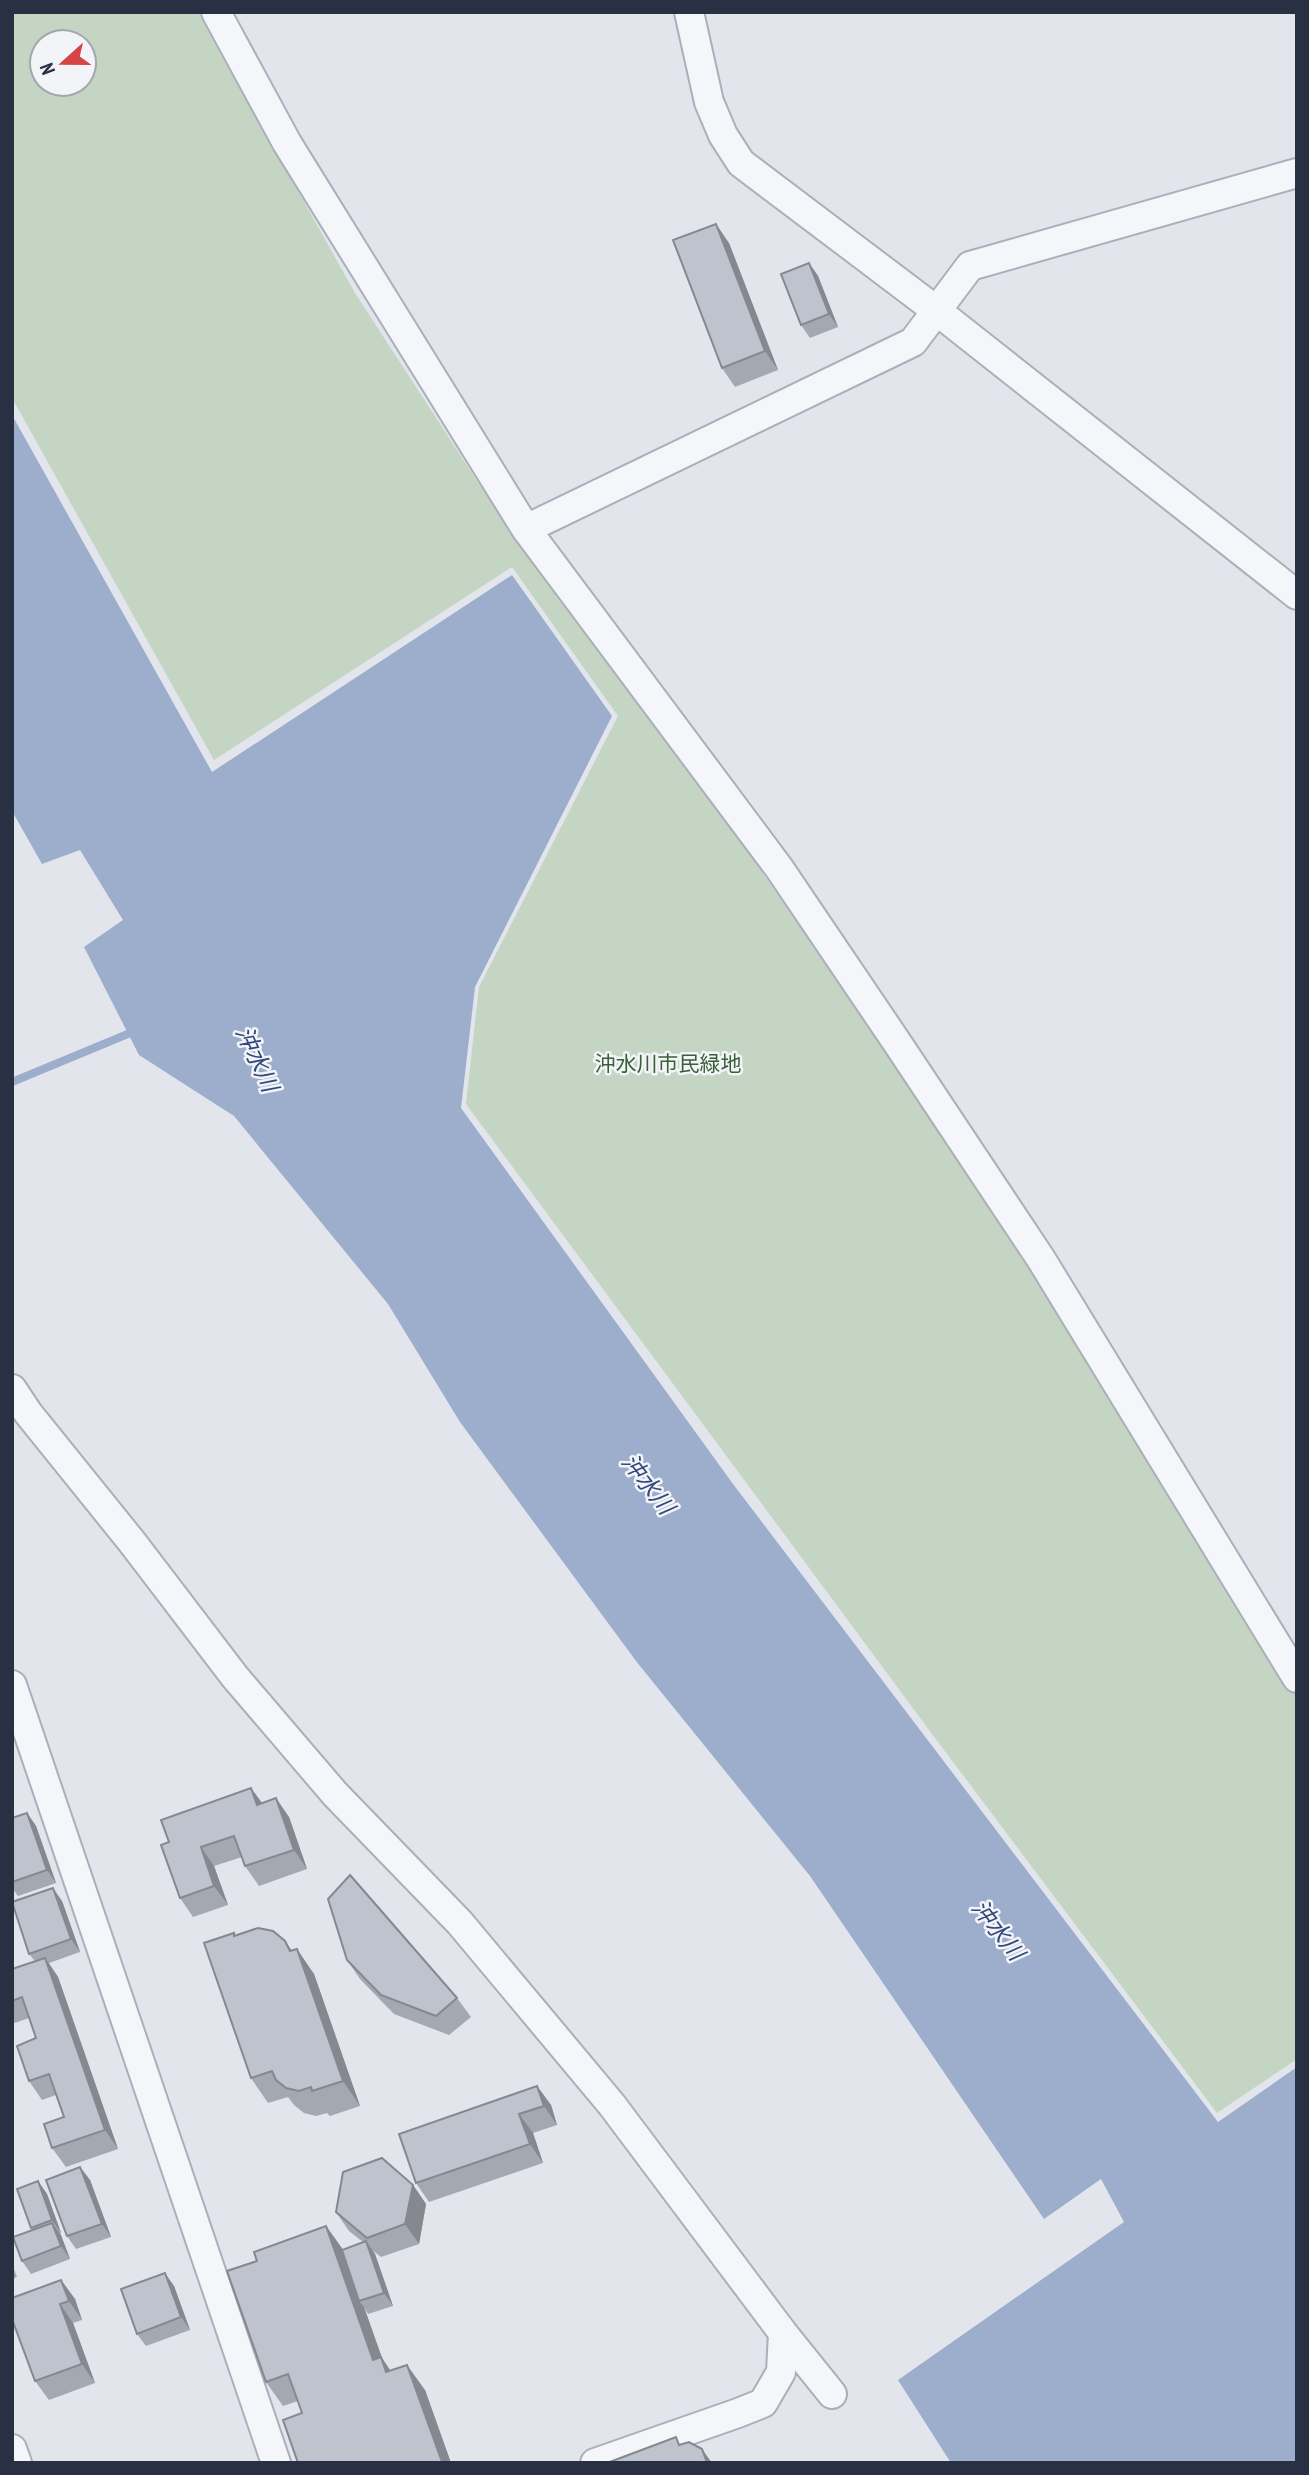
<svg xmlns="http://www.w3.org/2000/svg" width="1309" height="2475" font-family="'PT Sans Narrow','Noto Sans JP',sans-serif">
	<rect width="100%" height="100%" fill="#e2e5eb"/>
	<path fill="#c5d5c3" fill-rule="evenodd" d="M12,12h186l157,281 124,191 166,219 362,524 290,470v362l-80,54 -282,-375 -469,-634 13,-117 139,-271 -106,-149 -298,193 -202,-362zM42,42h42v42h-42z"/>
	<path fill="#9dadcc" d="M12,415l200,357 300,-197 100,141 -137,271 -14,121 272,376 485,638 79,-55v396h-346l-53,-83 226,-158 -23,-43 -57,40 -234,-343 -174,-215 -176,-239 -72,-118 -154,-188 -95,-61 -55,-108 39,-27 -43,-70 -38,14 -30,-53z"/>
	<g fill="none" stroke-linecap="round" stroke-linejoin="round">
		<path stroke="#9dadcc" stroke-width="8" d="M12,1082l123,-51"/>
		<g stroke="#abafb9" stroke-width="32">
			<path id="minor" d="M216,12l71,131 239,386 253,339 119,176 143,215 256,419
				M689,12l20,90 14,33 18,28 196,148 360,284
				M526,529l387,-187 57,-76 327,-93
				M12,1389l16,24 104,129 103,135 100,117 125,129 152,182 171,228 49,61
				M12,1685l264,778
				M12,2449l5,14
				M595,2463l143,-50 25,-10 18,-31 2,-39"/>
		</g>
		<use href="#minor" stroke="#f5f6f9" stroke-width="28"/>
	</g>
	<path fill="#a4a8b1" d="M729,243l49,127 -43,17 -13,-19z
		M809,263l9,13 20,51 -28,11 -9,-13z
		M251,1788l10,15 28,14 18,52 -48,17 -14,-20 -3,-9 -28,9 14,39 -35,12 -13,-19 -11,-56z
		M27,1813l9,13 20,57 -38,13 -6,-8v-70z
		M62,1901l18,51 -31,11 9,14 60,172 -52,18 -14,-19 12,-31 -8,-22 -14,5 -13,-19 7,-43 -7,-20 -14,5 -3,-4v-50l23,-8 -6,-7z
		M235,1935l50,6 7,10 22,23 46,132 -30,10 -3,-3 -11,3 -12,-3 -10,-8 -6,-8 -20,6 -17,-25z
		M347,1960l110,38 14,19 -22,18 -55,-21 -34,-35z
		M537,2086l14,19 6,20 -24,8 10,30 -114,39 -13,-19z
		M80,2167l10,13 21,57 -35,12 -9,-13z
		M38,2181l9,13 14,39h-1l10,26 -39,15 -9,-13 10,-31 -1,-2z
		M413,2185l13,19 -7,40 -38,13 -9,-7 3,4 18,52 -25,8 -4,-7 18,51 8,13 35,19 26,73h-153l4,-50 -4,-12 -15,5 -17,-24 -9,-121 69,-35 17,24 20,-8 -14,-11 -13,-19z
		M12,2264l5,13 -5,2z
		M61,2280l14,19 7,21 -9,3 22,60 -46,17 -14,-19z
		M174,2286l16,44 -44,16 -9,-12z"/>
	<path fill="#868890" d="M716,224l13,19 49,127 -13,-19z
		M809,263l9,13 20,51 -9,-13z
		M251,1788l14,19 -8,-2z
		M276,1798l13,19 18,52 -13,-19z
		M27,1813l9,13 20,57 -9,-13z
		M201,1847l13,19 14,39 -14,-19z
		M53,1888l9,13 18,51 -9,-13z
		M285,1941l17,25 -5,-17 17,25 46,132 -17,-25z
		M45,1958l13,19 60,172 -13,-19z
		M537,2086l14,19 6,20 -13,-19z
		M519,2114l14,19 10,30 -13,-19z
		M80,2167l10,13 21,57 -9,-13z
		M38,2181l9,13 14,39 -9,-13z
		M413,2185l13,19 -7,40 -14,-20z
		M52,2223l9,12 9,24 -9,-13z
		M326,2226l18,25 15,50 5,6 18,51 16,24 5,15 -30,-37z
		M366,2241l9,13 18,52 -9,-13z
		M165,2273l9,13 16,44 -9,-13z
		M61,2280l14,19 7,21 -13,-19z
		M60,2304l13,19 22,60 -13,-19z
		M407,2365l18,25 26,73 -9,-1z
		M702,2449l10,14h-5z"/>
	<path fill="#bfc3ce" stroke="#868890" stroke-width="2" d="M716,224l49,127 -43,17 -49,-128z
		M809,263l20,51 -28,11 -20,-51z
		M251,1788l6,17 19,-7 18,52 -49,16 -11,-30 -33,11 13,39 -34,12 -19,-53 8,-3 -8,-22z
		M27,1813l20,57 -35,12v-64z
		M350,1875l107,123 -21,18 -55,-21 -34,-35 -19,-61z
		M53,1888l18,51 -42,15 -17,-52z
		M258,1928l15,3 12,10 5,10 7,-2 46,132 -31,10 -1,-4 -12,4 -13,-3 -10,-8 -4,-9 -21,7 -47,-135 30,-10v3z
		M45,1958l60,172 -53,18 -8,-24 20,-7 -15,-43 -20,7 -12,-35 19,-8 -14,-41 -10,4v-32z
		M537,2086l7,20 -25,8 11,30 -114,39 -17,-49z
		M382,2158l31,27 -8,39 -38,14 -31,-26 7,-40z
		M80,2167l22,57 -35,12 -21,-56z
		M38,2181l14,39 -21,8 -14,-39z
		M52,2223l9,23 -39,15 -9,-24z
		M326,2226l47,134 8,-3 5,15 21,-7 35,97 -144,1 -15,-43 19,-7 -14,-39 -22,8 -39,-111 30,-10 -3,-9z
		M366,2241l18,52 -25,8 -17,-51z
		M165,2273l16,44 -44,17 -16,-45z
		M61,2280l8,21 -9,3 22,60 -47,17 -23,-62v-21z
		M676,2437l3,8 10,-3 13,7 5,14h-100z"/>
	<g text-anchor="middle" stroke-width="5" stroke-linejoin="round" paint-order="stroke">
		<g font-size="21" fill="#396036" stroke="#f2f4f8">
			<text x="668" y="1071">沖水川市民緑地</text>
		</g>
		<g font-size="23" font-style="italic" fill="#32487a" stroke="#f2f4f8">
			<text transform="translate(257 1059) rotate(65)" y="8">沖水川</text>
			<text transform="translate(648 1484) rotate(52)" y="8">沖水川</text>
			<text transform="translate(998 1930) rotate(52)" y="8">沖水川</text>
		</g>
	</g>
	<rect width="1309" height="2475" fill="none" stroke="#2a3044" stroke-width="28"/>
	<g transform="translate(63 63) rotate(249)"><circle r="33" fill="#f2f4f8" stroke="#a2a6b0" stroke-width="2"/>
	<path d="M0-5L12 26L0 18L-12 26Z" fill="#d34547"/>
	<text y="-10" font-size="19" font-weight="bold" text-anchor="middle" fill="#2a3044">N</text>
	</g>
</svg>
